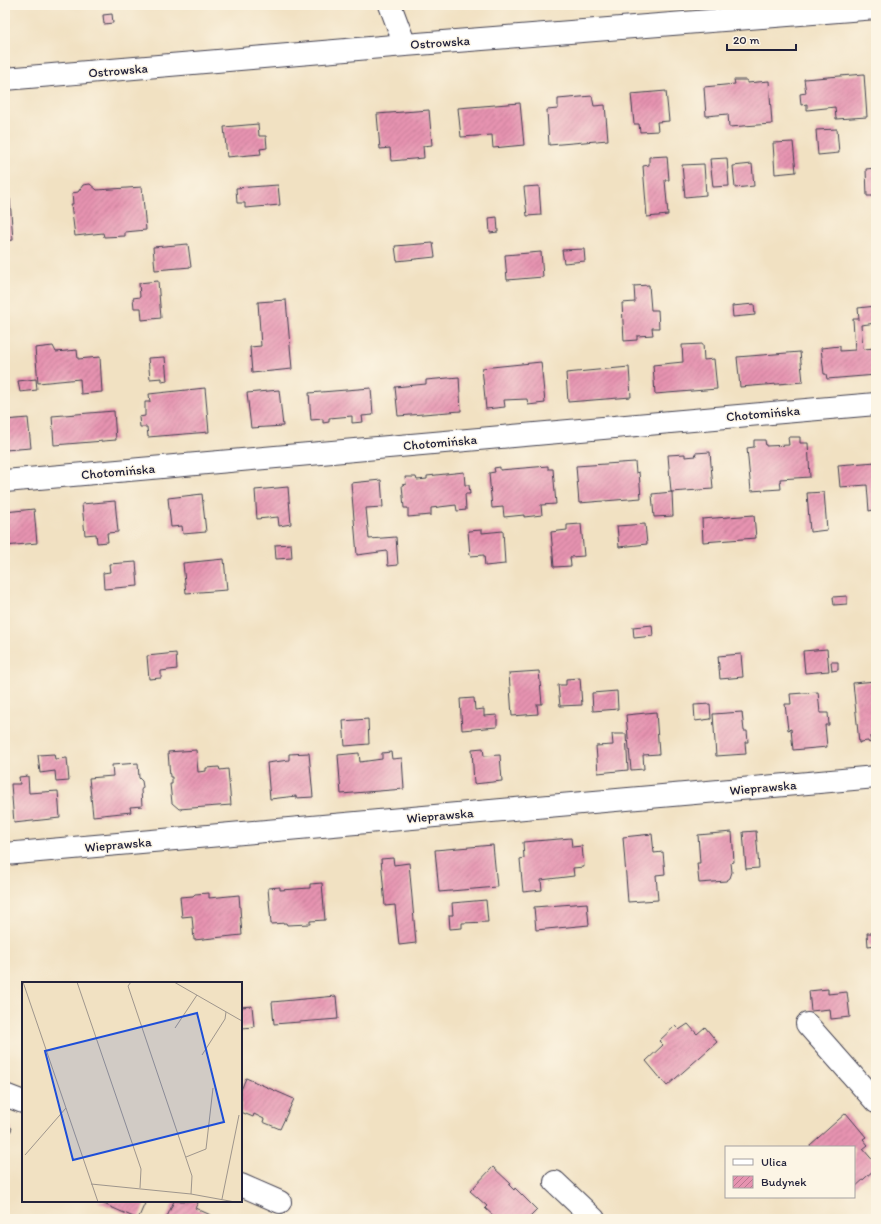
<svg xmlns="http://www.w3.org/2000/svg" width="881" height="1224" font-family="Itim,sans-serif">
	<defs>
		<pattern id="building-hatch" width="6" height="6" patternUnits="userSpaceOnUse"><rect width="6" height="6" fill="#e693b0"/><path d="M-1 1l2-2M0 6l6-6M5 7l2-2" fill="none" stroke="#ba7890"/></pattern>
	</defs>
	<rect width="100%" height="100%" fill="#fcf5e5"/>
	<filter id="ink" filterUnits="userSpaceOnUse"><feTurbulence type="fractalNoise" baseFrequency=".025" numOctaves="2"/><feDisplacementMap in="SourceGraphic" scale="8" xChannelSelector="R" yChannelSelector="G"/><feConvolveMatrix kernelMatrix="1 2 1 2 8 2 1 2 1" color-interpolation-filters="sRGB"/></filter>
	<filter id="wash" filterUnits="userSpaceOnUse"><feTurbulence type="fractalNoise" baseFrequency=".012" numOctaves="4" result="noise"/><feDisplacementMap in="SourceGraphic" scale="16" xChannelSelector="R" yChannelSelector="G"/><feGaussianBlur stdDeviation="0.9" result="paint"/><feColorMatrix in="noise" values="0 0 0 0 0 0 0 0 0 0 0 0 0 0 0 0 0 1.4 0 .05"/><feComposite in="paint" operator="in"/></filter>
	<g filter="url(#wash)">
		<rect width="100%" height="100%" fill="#f1e1c2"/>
		<g id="blocks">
			<path fill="url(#building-hatch)" d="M112,14l1,9 -9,1 -1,-9z
				M864,74l3,43 -31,2 -1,-12 -28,3v-6l-6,1 -1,-11 6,-1 -2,-14z
				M734,80h13v3l22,-2 3,43 -43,3 -1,-13 -22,2 -2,-29 31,-3z
				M666,91l3,30 -12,1 1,9 -18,1 -1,-8h-5l-3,-30z
				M592,96l2,10 11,-1 3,35 -59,5 -2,-35 11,-1v-10z
				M520,103l4,42 -31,3 -1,-13 -31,2 -3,-29z
				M429,110l3,35 -9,1 1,12 -33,3 -1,-13 -10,1 -3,-35z
				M258,124l1,12h7l1,12 -7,1 1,5 -34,3 -3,-30z
				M837,129l2,24 -21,2 -2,-25z
				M793,142l3,30 -21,2 -2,-31z
				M667,156l2,24h-4l3,35 -21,2 -4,-51 6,-1v-8z
				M727,158l2,28 -16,1 -3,-28z
				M704,164l2,31 -21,2 -3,-32z
				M752,164l2,22 -19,2 -2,-22z
				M876,168v28h-9l-1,-27z
				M90,184l7,6 45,-3 4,43 -21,2v4l-21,1 -1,-4 -28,3 -4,-32h2l-1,-11 6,-1 5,-7z
				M278,185l2,20 -35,3v-5h-8l-1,-15z
				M539,186l2,29 -14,1 -3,-29z
				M10,199l3,41 -8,1v-41z
				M497,217l1,15 -8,1 -1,-15z
				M433,243l2,14 -38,4 -2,-15z
				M188,244l3,23 -36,3 -2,-23z
				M584,249l1,12 -21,2 -2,-13z
				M541,252l2,25 -36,3 -2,-25z
				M158,281l3,37 -19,2 -1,-12h-7l-1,-10 7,-1 -1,-14z
				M649,285l2,25h7l1,18h-7l1,7 -16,1v4l-13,1 -2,-38 13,-1 -1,-16z
				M286,300l6,69 -40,4 -2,-26 11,-1 -3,-44z
				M754,304l1,11 -22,2 -1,-11z
				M876,306v17l-15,2 2,24 13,-1v27l-49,4 -1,-5h-2l-3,-26 19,-2v5l15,-1 -2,-31h6l-1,-11z
				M703,344l1,16 10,-1 3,30 -62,5 -2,-29 30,-3 -1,-17z
				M53,346l3,6 21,-2 1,9 22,-2 2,35 -21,2 -1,-15 -42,4 -3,-35z
				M800,352l3,30 -63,5 -3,-30z
				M165,357l2,24 -5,1v-4l-12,1 -2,-21z
				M541,362l4,41 -17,2 -1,-6 -23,1 1,7 -19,2 -4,-41z
				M629,367l2,30 -63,5 -2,-29z
				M459,377l2,34 -63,5 -3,-29 31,-3v-4z
				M36,379l1,11 -17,2 -2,-11z
				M205,388l4,44 -61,5 -1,-10h-7l-1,-10 6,-1v-14h5l-1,-8z
				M371,388l2,27 -11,1 1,6 -11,1v-7l-23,2v4l-6,1v-4l-12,1 -2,-27z
				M279,390l4,36 -32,2 -4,-35z
				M114,411l2,29 -62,5 -2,-29z
				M28,418l3,30 -26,2v-30z
				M788,437h12v6h8l2,34 -30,2 1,10 -30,2 -4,-43 7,-1v-7h11l1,6 23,-1z
				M710,452l3,37 -42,3 -3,-37 17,-1v3l11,-1 -1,-3z
				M635,462l1,11 3,-1 2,26 -62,5 -3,-37z
				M876,462v50l-3,-2 -4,1 -2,-26 -27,2 -2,-22z
				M548,466v3h5l3,35 -15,1 1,10 -18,2v-2l-20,2 -1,-10 -11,1 -3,-35 6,-1 -1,-4 6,-1v3z
				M464,472l1,13h4l1,9h-5l1,16 -9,1 -1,-6 -25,3v7l-23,2v-9h-4l-2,-23 4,-1 -1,-7h11l1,3 10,-1v-3z
				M381,480l2,27 -17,1 3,31 27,-2 2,28 -10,1 -1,-15 -30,4 -6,-72z
				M288,487l3,37 -12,2 -1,-9 -21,2 -2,-29z
				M672,492l1,24 -19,1 -2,-23z
				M824,492l3,38 -17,2 -3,-39z
				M202,494l4,38 -23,2 -1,-8 -11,1 -3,-29z
				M115,501l3,31 -11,1 1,9 -11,1 -1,-9 -11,1 -3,-31z
				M34,509l3,34 -32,3v-34z
				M754,515l2,23 -53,4 -1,-23z
				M581,524l3,32 -14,1 1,9 -17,1 -3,-35 16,-2v-5z
				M645,524l2,20 -28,3 -2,-21z
				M482,530v3l21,-2 2,33 -20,2 -1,-11 -14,1 -2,-25z
				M291,544l1,14 -16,1 -1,-14z
				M224,559l3,31 -41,3 -3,-30z
				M136,562l2,24 -34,3 -1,-16 7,-1 -1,-8z
				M847,596v8l-13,1 -1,-8z
				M652,625l1,11 -19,2 -1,-11z
				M827,649l2,22 -24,2 -2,-22z
				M176,653l1,16 -16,2v7l-12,1 -2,-23z
				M741,654l2,23 -23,2 -2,-23z
				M831,662h7v8l-6,1z
				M539,671l3,33h-5l1,10 -26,2 -3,-43z
				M580,678l2,27 -22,1 -2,-21h8v-6z
				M876,681v56h-6l1,5 -2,1 -1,-2 -8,1v1h-1l-6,-60z
				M617,691l1,18 -25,2 -1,-18z
				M818,692l2,21h8l1,12h-4l2,22 -34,3 -2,-21 -3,1 -3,-26h6l-1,-10z
				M474,698l1,12 9,-1v7l13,-1v12l-35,3 -2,-31z
				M710,704l1,15 -16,2 -1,-16z
				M656,712l3,42 -16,1 1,14 -13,1 -5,-55z
				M742,712l2,19h3l1,11h-3l1,12 -30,2 -3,-42z
				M368,719l1,25 -24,2 -2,-25z
				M612,734h14l2,36 -30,3 -2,-27 17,-1z
				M483,748l1,8 16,-1 2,26 -28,3 -2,-35z
				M196,750l2,22 8,-1v-3l13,-1 1,3 8,-1 3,36 -52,4 -7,-6 -2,-19h2v-7h-2l-2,-25z
				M391,752l1,7 10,-1 2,31 -63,5 -3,-39 21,-2 1,9 22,-3v-6z
				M309,753l4,44 -17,1v-2l-26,3 -3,-36 22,-3v-6z
				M54,754l1,5 12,-1 2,23 -13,1 -1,-11 -15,2 -2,-18z
				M138,763l1,15 3,3 1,6 -2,3 1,16 -12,1 1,5 -38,4 -4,-38 24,-2 -1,-11z
				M28,776l1,17 29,-2 2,27 -46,5 -3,-39h9l-1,-7z
				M756,831l3,37 -13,1 -3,-37z
				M732,832l2,30 -3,1 1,9 -2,6 -4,3 -27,2 -2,-20h3l-2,-28z
				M652,834l2,19 9,-1 2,22 -9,1 2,25 -30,2 -5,-65z
				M571,838l1,9 10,-1 2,21 -11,1 1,8 -33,4 1,10 -19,2 -3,-33 4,-1 -1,-16z
				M493,845l4,42 -58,5 -4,-42z
				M393,858l1,7 15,-2 7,80 -17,2 -4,-40 -10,1 -4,-47z
				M322,883l3,37 -15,1v3l-23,1 -1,-2 -15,1 -3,-36 12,-1v3l30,-2v-4z
				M209,893v5l30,-3 3,40 -48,5 -2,-24 -10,1 -2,-20 13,-1 2,-2z
				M486,900l2,22 -26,1v5l-12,1 -1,-14h4l-1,-12z
				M587,903l2,22 -53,5 -2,-23z
				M867,933h9v12l-8,1z
				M828,989v5l19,-2 3,25 -19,2 -1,-10 -19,2 -2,-20z
				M336,996l2,23 -64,5 -2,-22z
				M252,1006l2,21 -13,1v-21z
				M688,1024l9,10 8,-7 12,15 -50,44 -21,-25 17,-16 -4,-4 16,-15 4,4z
				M246,1078l48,21 -14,30 -17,-7 1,-3 -10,-5 -1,3 -12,-5v-22z
				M846,1113l20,24 -3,2 5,6 -5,4 13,15v4l-22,20v-41h-43l-1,-2z
				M5,1125l7,3 -7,17z
				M493,1167l18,17 -2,1 5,5 1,-2 22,22 -9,9h-31l-12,-11 2,-2 -17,-15z
				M97,1201h49l-8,18z
				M174,1201h25l-4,7 20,9 -1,2h-48z"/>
		</g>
	</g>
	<g filter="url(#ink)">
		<use href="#blocks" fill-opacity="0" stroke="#413f4f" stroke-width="1"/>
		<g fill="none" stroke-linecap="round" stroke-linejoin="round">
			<g stroke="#413f4f" stroke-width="24">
				<path id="minor" d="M390,5l15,40
					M5,79l400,-34 471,-37
					M5,481l778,-69 93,-8
					M5,854l871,-77
					M807,1024l69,78
					M5,1095l18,7
					M555,1182l39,37
					M241,1185l39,17"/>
			</g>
			<use href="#minor" stroke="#fff" stroke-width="22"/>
		</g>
	</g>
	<g text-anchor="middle" stroke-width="3" stroke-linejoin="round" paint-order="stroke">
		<g font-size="13" fill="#22223b" stroke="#fcf5e5">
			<text transform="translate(440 42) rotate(-4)" y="5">Ostrowska</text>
			<text transform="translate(118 70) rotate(-5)" y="5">Ostrowska</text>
			<text transform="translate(763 413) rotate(-5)" y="5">Chotomińska</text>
			<text transform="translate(440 442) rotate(-5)" y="5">Chotomińska</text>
			<text transform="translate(118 471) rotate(-5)" y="5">Chotomińska</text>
			<text transform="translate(763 787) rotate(-5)" y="5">Wieprawska</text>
			<text transform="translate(440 815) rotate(-5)" y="5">Wieprawska</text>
			<text transform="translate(118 844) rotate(-5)" y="5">Wieprawska</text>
		</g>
	</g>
	<g transform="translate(22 982)">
		<rect width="220" height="220" fill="#f1e1c2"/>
		<path fill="none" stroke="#9e958c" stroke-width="1" d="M1,0l75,220M55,0l64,187 -1,19M109,0l-3,4 64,190 -1,18M152,0l68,39M153,46l22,-33M180,73l23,-36 1,-7M3,173l41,-47M164,175l20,-8 7,-61M69,202l100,10 44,8M200,217l17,-84"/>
		<path fill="#1d4ed8" fill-opacity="0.15" stroke="#1d4ed8" stroke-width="2" d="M175,31l27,109 -151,38 -28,-109z"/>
		<rect width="220" height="220" fill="none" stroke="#22223b" stroke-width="2"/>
	</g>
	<rect width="881" height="1224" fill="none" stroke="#fcf5e5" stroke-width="20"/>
	<rect x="725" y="1146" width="130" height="52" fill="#fcf5e5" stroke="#a5a1a1"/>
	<rect x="733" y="1159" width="20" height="6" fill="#ffffff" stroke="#a5a1a1"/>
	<text x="761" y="1166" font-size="12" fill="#22223b">Ulica</text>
	<rect x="733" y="1176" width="20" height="12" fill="url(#building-hatch)" stroke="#a5a1a1"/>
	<text x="761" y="1186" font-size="12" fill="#22223b">Budynek</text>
	<path d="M727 44v6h69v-6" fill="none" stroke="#22223b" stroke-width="2"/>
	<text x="733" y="44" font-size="12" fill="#22223b" stroke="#fcf5e5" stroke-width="3" paint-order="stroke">20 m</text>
</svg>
